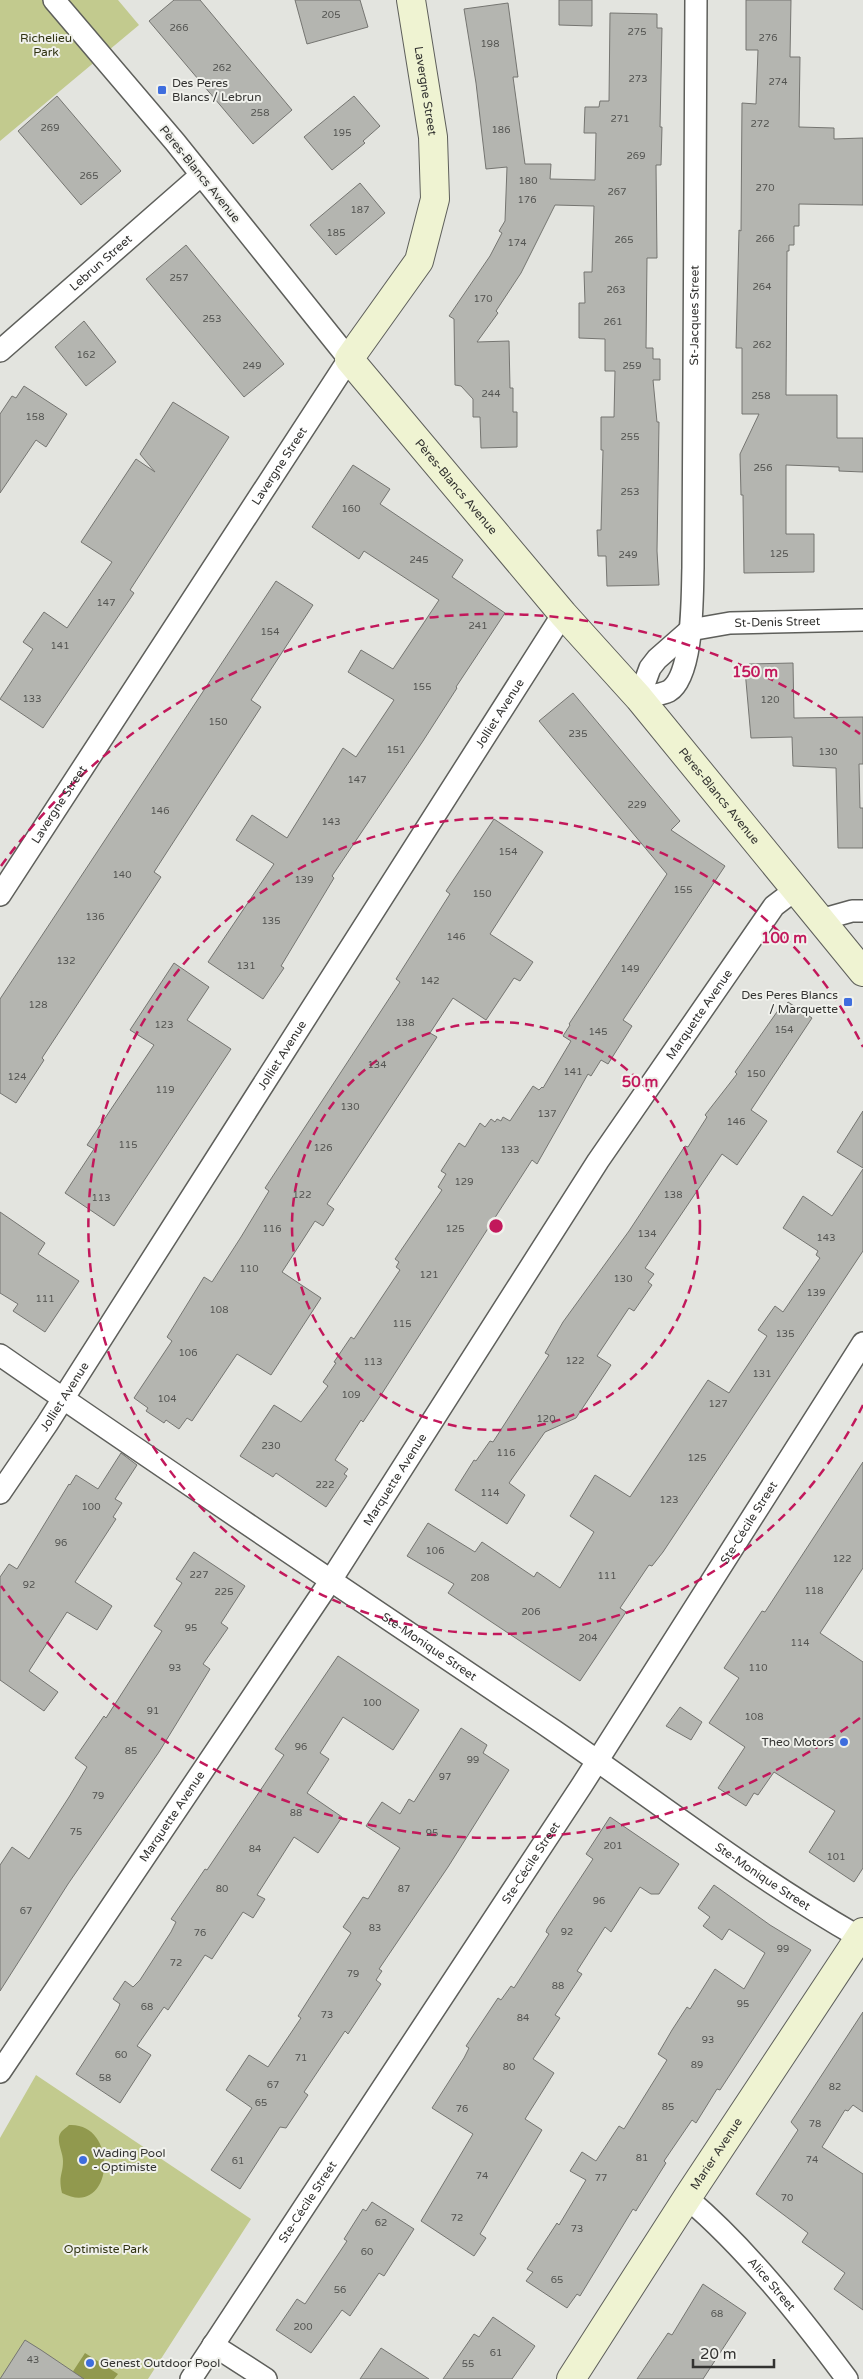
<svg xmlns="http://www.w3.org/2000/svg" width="863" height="2379" font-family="'Varela Round',sans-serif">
	<rect width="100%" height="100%" fill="#e3e4df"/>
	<path fill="#c2ca8e" d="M0,0h118l21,25 -139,116z
		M36,2075l215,144 -103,160h-148v-241z"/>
	<path fill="#91994e" d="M69,2125c51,-3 45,95 -7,68 -4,-17 1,-18 1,-32 0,-8 -5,-16 -4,-24 1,-6 6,-8 10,-12z
		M85,2353l33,21 -4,5h-46z"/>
	<path fill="#b4b5b0" stroke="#757571" d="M174,0h26l92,110 -39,34 -104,-123z
		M295,0h65l8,27 -61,17z
		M559,0h33v26l-33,-1z
		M746,0h45l-1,57h10l-1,70 35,1v11l29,-1v67l-64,-1v22h-5v19h-5v6h-2l-1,144h51v43h26v34l-24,-1v-4l-53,-2v69h28v38l-70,1 -1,-78h-2l-1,-41 19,-40h-17v-66h-6l3,-118 2,1 1,-128 14,1 2,-54h-12z
		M508,3l10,74h-5l12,87h26l-1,15 45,1 1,-47h-12l1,-26h14l1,-6h9l1,-88 47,1v14h5l-2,99h2l-1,38h-5l1,93h-10l-1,90h7v11h7v21h-7l4,42h2l-2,129 2,34 -52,1 -1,-30h-8l-1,-26h4l2,-80h-2v-33h13l1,-46h-10v-32l-26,-1v-35h6l-1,-31h8l2,-66 -39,-1 -34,68 -25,38 2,2 -21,29 32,-1 1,47h3v24h4v35l-36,1 -1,-31h-7v-18l-12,-13 -6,-1 -1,-66 -5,-3 41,-60 12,-23 -3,-2 6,-10 2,-54 -21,2 -10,-86 -12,-74z
		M57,96l64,75 -40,34 -63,-74z
		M354,96l26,30 -17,15 2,2 -33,27 -28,-33z
		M360,183l25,30 -49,42 -26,-30z
		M186,245l98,119 -40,33 -98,-118z
		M84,321l32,41 -30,24 -31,-39z
		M24,386l43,28 -21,33 -10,-7 -36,53v-79l12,-18 4,2z
		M173,402l56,35 -99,153 4,3 -91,135 -43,-29 33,-50 -10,-7 21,-30 23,16 45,-66 -31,-20 55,-83 19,13 -15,-18z
		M353,465l37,24 -10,15 83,56 -11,17 53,36 -49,74 1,1 -34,53 -91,135 2,2 -53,88 3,2 -21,31 -55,-37 66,-98 -38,-24 16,-25 35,23 56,-90 13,9 38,-57 -46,-28 13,-22 32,19 46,-69 -75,-49 -5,8 -47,-32z
		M276,581l37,24 -62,95 10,7 -107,165 7,5 -119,181 2,2 -28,43 -16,-10v-94z
		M793,663l1,55 69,-1v47h-4l1,44h3v40h-25l-2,-80 -43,-2 -1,-29 -41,1 -6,-68h4v-6z
		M573,693l107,128 -9,9 54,36 -102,154 9,6 -24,38 -7,-4 -10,16 -3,-2 -51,90 -5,-4 -151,235 -18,27 -2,-2 -26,40 13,9 -4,5 3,2 -21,31 -50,-34 -3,4 -33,-21 34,-51 27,17 27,-36 -5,-4 13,-19 -2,-1 17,-25 3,2 46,-69 -4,-3 3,-5 -4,-3 47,-69 -4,-3 8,-13 -5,-3 18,-28 6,4 15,-24 5,4 6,-8 4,3 2,-3 4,2 2,-4 7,4 23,-35 6,4 3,-3 1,1 28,-47 -8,-5 7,-11 -1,-1 98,-150 -128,-153z
		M494,819l49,33 -53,82 43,28 -13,19 -6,-3 -28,42 -33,-22 -23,35 7,4 -110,167 7,5 -11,17 -8,-5 -33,51 39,26 -50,77 -34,-21 -45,67 -5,-3 -8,11 -13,-9 -2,3 -18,-12 2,-3 -14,-10 38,-57 -5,-4 37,-60 8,5 29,-45 28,-46 -4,-3 135,-206 -4,-3 54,-85 -4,-3z
		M174,963l35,24 -22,33 44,29 -117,177 -49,-33 29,-44 -7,-4 67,-100 -24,-15z
		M788,1002l24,16 -61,92 16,11 -30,44 -15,-11 -77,114 9,6 -6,8 4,3 -18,26 -5,-3 -32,48 14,9 -35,53 -31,14 -36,51 16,12 -18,29 -52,-34 19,-30 2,1 14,-20 3,1 56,-87 -4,-2 18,-31 66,-91 56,-85 3,1 19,-30 -2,-2 32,-41 -2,-2 44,-63 4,2z
		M863,1111v57l-26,-16z
		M863,1169v82l-200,301 -11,14 -3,-1 -29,43 6,4 -46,69 -132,-88 6,-9 -47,-28 21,-33 47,29 7,-10 52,35 3,-5 23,16 34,-56 -24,-16 25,-41 35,22 78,-117 21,13 38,-57 -9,-6 17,-24 8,6 37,-54 -4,-3 2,-4 -35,-23 20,-32 29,20z
		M0,1212l45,31 -7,11 41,27 -34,51 -32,-21 5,-7 -18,-11z
		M121,1453l16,12 -22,34 7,4 -9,14 3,2 -41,63 37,24 -15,24 -30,-18 -38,59 29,21 -14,19 -44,-31v-103l9,-13 8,5 52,-85 1,1 6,-10 22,14z
		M863,1462v106l-43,65 43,29v206l-9,14 -45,-30 26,-41 -61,-39 -16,23 -4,-2 -8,13 -28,-18 27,-41 -36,-24 30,-45 -15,-10 38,-57 3,1z
		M194,1552l51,34 -24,37 7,5 -25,36 7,5 -51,83 -91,132 -68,107v-126l12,-18 17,12 40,-62 18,-30 -12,-9 29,-42 2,2 56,-87 -8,-5 28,-43 -6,-4z
		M338,1656l81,54 -26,40 -50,-33 -23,36 9,6 -22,34 35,24 -24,36 -24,-16 -37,58 8,4 -12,19 -10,-6 -31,47 -7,-4 -37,55 -4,-3 -27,39 14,9 -31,48 -44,-29 42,-65 2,-5 -7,-5 12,-18 8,6 7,-7 31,-48 5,-10 -5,-3 34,-50 2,1 77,-115 -9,-6z
		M680,1707l22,15 -11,18 -25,-14z
		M461,1728l26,17 -4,8 26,17 -61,97 -69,102 3,2 -6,9 5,4 -33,50 -3,-3 -41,61 4,3 -22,33 -6,-1 -40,62 -29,-19 41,-62 -26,-18 23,-35 19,12 33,-49 -3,-2 53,-83 -8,-6 20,-30 5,2 32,-51 -34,-22 16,-24 18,12 9,-15 5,3z
		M610,1817l69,47 -20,30h-8l-11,-7 -29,45 -6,-5 -28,44 5,3 -27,41 5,3 -27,41 21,14 -29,46 17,11 -62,104 6,4 -12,18 -53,-35 52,-87 -41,-26 32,-50 5,-10 -3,-2 32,-48 3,2 10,-14 3,2 35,-54 -3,-2 1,-3 46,-70 -7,-5z
		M714,1885l56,40 41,25 -91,140 -3,-1 -21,34 -4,-3 -28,41 2,2 -29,46 -1,2 -3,-2 -53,87 -3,-2 -10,14 -41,-27 7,-9 -6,-3 30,-46 2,2 27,-45 -16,-9 12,-19 14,9 23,-35 5,3 43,-69 -9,-6 14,-24 15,-23 3,2 25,-40 29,20 21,-36 -36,-24 -7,11 -19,-14 7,-9 -12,-9z
		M863,2012v100l-10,-7 -5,6 -3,-1 -23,37 41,27v136l-29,-21 11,-16 -43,-31 6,-9 -52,-39 42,-64 -7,-8z
		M372,2202l42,27 -30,47 -5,-3 -29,43 -8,-6 -31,43 -35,-23 21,-31 8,5 42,-63 -3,-2 19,-30 3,2z
		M703,2284l43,29 -43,66h-66l31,-46 4,2z
		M493,2317l42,29 -23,33h-69l31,-45 5,3z
		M25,2340l16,10 43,29h-84z
		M381,2348l48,31h-69z"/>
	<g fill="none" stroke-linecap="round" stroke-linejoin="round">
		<g stroke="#5e5f5b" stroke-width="24">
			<g id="street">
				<path id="s1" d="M0,351l201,-176"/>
				<path id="s2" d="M690,630l40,-7 133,-3"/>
				<path id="s3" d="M639,698c9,-2 22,-3 30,-7 25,-16 23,-96 24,-123l3,-568"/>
				<path d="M639,698l11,-30 7,-9 33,-29"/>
				<path id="s4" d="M0,895l349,-536 -174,-217 -121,-142"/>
				<path d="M820,920l32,-9h11"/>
				<path id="s5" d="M0,1355c183,127 368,250 553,375 101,69 199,146 306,207"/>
				<path id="s6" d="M0,1493l47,-69 516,-810"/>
				<path id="s7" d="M0,2072l331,-492 267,-419 176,-255 21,-16"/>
				<path id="s8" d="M687,2198c60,51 113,118 160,181"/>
				<path d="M213,2345l53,34"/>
				<path id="s9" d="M191,2379l391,-594 281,-442"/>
			</g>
		</g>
		<g stroke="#5e5f5b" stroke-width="30">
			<g id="secondary">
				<path id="s10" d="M411,0l22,137 2,62 -16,62 -70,98 214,255 76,84 224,274"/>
				<path id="s11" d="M571,2379l116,-181 176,-266"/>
			</g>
		</g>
		<use href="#street" stroke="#fff" stroke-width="21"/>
		<use href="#secondary" stroke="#eff3d2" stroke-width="28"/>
	</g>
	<g fill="none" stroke="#c2185b" stroke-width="2.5" stroke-dasharray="9 6">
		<circle cx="496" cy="1226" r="204"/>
		<path d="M863 1405A408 408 0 1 1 863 1047"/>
		<path d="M860 1718A612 612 0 0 1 1 1586M1 866A612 612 0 0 1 860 734"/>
	</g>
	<g fill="#3e6dde" stroke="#f0f1ec" stroke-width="2">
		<rect x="157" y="85" width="10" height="10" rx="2.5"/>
		<rect x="843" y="997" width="10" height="10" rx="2.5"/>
		<circle cx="844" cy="1742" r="5"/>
		<circle cx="83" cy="2160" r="5"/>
		<circle cx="90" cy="2363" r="5"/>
	</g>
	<g text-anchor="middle" stroke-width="4" stroke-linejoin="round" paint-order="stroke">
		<g font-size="10" fill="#535451">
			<text x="331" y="18">205</text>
			<text x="179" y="31">266</text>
			<text x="637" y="35">275</text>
			<text x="768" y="41">276</text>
			<text x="490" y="47">198</text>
			<text x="222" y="71">262</text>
			<text x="638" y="82">273</text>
			<text x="778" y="85">274</text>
			<text x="260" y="116">258</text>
			<text x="620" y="122">271</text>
			<text x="760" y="127">272</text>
			<text x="50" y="131">269</text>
			<text x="501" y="133">186</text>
			<text x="342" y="136">195</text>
			<text x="636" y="159">269</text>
			<text x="89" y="179">265</text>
			<text x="528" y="184">180</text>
			<text x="765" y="191">270</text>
			<text x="617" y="195">267</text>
			<text x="527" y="203">176</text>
			<text x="360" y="213">187</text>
			<text x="336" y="236">185</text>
			<text x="765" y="242">266</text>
			<text x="624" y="243">265</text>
			<text x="517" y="246">174</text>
			<text x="179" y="281">257</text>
			<text x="762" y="290">264</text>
			<text x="616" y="293">263</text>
			<text x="483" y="302">170</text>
			<text x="212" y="322">253</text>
			<text x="613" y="325">261</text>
			<text x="762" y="348">262</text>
			<text x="86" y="358">162</text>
			<text x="252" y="369">249</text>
			<text x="632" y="369">259</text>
			<text x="491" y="397">244</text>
			<text x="761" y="399">258</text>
			<text x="35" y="420">158</text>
			<text x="630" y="440">255</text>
			<text x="763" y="471">256</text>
			<text x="630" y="495">253</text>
			<text x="351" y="512">160</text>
			<text x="779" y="557">125</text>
			<text x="628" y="558">249</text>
			<text x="419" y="563">245</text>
			<text x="106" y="606">147</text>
			<text x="478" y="629">241</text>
			<text x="270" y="635">154</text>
			<text x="60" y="649">141</text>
			<text x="422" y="690">155</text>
			<text x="32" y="702">133</text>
			<text x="770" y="703">120</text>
			<text x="218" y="725">150</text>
			<text x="578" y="737">235</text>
			<text x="396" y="753">151</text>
			<text x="828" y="755">130</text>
			<text x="357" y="783">147</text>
			<text x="637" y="808">229</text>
			<text x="160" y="814">146</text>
			<text x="331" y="825">143</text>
			<text x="508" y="855">154</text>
			<text x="122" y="878">140</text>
			<text x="304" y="883">139</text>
			<text x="683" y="893">155</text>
			<text x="482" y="897">150</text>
			<text x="95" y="920">136</text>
			<text x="271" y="924">135</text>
			<text x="456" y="940">146</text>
			<text x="66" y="964">132</text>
			<text x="246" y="969">131</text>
			<text x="630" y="972">149</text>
			<text x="430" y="984">142</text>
			<text x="38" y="1008">128</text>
			<text x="405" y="1026">138</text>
			<text x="164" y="1028">123</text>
			<text x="784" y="1033">154</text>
			<text x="598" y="1035">145</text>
			<text x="377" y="1068">134</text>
			<text x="573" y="1075">141</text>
			<text x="756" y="1077">150</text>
			<text x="17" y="1080">124</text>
			<text x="165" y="1093">119</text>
			<text x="350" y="1110">130</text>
			<text x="547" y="1117">137</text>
			<text x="736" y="1125">146</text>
			<text x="128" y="1148">115</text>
			<text x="323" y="1151">126</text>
			<text x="510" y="1153">133</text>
			<text x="464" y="1185">129</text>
			<text x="302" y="1198">122</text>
			<text x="673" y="1198">138</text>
			<text x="101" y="1201">113</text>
			<text x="272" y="1232">116</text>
			<text x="455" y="1232">125</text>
			<text x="647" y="1237">134</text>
			<text x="826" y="1241">143</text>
			<text x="249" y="1272">110</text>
			<text x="429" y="1278">121</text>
			<text x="623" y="1282">130</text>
			<text x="816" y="1296">139</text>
			<text x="45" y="1302">111</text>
			<text x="219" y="1313">108</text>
			<text x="402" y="1327">115</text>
			<text x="785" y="1337">135</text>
			<text x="188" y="1356">106</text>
			<text x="575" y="1364">122</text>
			<text x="373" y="1365">113</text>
			<text x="762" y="1377">131</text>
			<text x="351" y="1398">109</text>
			<text x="167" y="1402">104</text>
			<text x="718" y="1407">127</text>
			<text x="546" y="1422">120</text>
			<text x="271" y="1449">230</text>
			<text x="506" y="1456">116</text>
			<text x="697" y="1461">125</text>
			<text x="325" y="1488">222</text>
			<text x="490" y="1496">114</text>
			<text x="669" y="1503">123</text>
			<text x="91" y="1510">100</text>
			<text x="61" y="1546">96</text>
			<text x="435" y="1554">106</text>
			<text x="842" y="1562">122</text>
			<text x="199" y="1578">227</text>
			<text x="607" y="1579">111</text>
			<text x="480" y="1581">208</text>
			<text x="29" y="1588">92</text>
			<text x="814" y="1594">118</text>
			<text x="224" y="1595">225</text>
			<text x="531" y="1615">206</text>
			<text x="191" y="1631">95</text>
			<text x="588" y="1641">204</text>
			<text x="800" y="1646">114</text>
			<text x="175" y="1671">93</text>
			<text x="758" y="1671">110</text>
			<text x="372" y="1706">100</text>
			<text x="153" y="1714">91</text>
			<text x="754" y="1720">108</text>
			<text x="301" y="1750">96</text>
			<text x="131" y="1754">85</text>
			<text x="473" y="1763">99</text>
			<text x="445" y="1780">97</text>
			<text x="98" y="1799">79</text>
			<text x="296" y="1816">88</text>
			<text x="76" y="1835">75</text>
			<text x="432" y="1836">95</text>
			<text x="613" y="1849">201</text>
			<text x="255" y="1852">84</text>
			<text x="836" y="1860">101</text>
			<text x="222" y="1892">80</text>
			<text x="404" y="1892">87</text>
			<text x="599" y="1904">96</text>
			<text x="26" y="1914">67</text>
			<text x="375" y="1931">83</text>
			<text x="567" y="1935">92</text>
			<text x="200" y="1936">76</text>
			<text x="783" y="1952">99</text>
			<text x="176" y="1966">72</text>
			<text x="353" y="1977">79</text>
			<text x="558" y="1989">88</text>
			<text x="743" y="2007">95</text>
			<text x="147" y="2010">68</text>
			<text x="327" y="2018">73</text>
			<text x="523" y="2021">84</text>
			<text x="708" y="2043">93</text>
			<text x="121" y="2058">60</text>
			<text x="301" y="2061">71</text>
			<text x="697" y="2068">89</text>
			<text x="509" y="2070">80</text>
			<text x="105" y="2081">58</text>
			<text x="273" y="2088">67</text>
			<text x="835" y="2090">82</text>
			<text x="261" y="2106">65</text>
			<text x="668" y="2110">85</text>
			<text x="462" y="2112">76</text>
			<text x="815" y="2127">78</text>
			<text x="642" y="2161">81</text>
			<text x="812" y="2163">74</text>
			<text x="238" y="2164">61</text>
			<text x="482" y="2179">74</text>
			<text x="601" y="2181">77</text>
			<text x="787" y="2201">70</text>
			<text x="457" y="2221">72</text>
			<text x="381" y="2226">62</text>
			<text x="577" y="2232">73</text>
			<text x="367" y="2255">60</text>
			<text x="557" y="2283">65</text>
			<text x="340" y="2293">56</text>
			<text x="717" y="2317">68</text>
			<text x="303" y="2330">200</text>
			<text x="496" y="2356">61</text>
			<text x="33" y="2363">43</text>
			<text x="468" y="2367">55</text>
		</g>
		<g font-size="12" fill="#303312" stroke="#f0f1ec">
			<text x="46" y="42">Richelieu<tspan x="46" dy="14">Park</tspan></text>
			<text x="106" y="2253">Optimiste Park</text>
		</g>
		<g font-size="12" fill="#333331" stroke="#f0f1ec" text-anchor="start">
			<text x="172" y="87">Des Peres<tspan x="172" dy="14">Blancs / Lebrun</tspan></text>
			<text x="838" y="999" text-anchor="end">Des Peres Blancs<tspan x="838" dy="14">/ Marquette</tspan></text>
			<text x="834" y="1746" text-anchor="end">Theo Motors</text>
			<text x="93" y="2157">Wading Pool<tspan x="93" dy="14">- Optimiste</tspan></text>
			<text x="100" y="2367">Genest Outdoor Pool</text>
		</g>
		<g font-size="12" fill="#333331" stroke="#f0f1ec">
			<text dy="4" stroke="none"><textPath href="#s10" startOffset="92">Lavergne Street</textPath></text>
			<text transform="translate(200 174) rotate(51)" y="4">Pères-Blancs Avenue</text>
			<text dy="4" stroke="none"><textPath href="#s1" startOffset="134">Lebrun Street</textPath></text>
			<text dy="4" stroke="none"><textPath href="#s3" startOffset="412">St-Jacques Street</textPath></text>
			<text dy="4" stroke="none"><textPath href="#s4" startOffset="512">Lavergne Street</textPath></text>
			<text dy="4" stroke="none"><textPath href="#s10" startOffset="552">Pères-Blancs Avenue</textPath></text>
			<text dy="4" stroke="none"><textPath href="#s2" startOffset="88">St-Denis Street</textPath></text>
			<text dy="4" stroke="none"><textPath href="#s6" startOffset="926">Jolliet Avenue</textPath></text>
			<text dy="4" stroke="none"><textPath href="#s10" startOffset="958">Pères-Blancs Avenue</textPath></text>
			<text dy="4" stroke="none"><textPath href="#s4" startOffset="108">Lavergne Street</textPath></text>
			<text dy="4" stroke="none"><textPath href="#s7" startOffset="1268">Marquette Avenue</textPath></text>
			<text dy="4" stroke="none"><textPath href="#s6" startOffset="521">Jolliet Avenue</textPath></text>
			<text dy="4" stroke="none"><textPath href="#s6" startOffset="116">Jolliet Avenue</textPath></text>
			<text dy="4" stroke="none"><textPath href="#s7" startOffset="712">Marquette Avenue</textPath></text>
			<text dy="4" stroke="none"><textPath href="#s9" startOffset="1022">Ste-Cécile Street</textPath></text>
			<text dy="4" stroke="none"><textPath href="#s5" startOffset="519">Ste-Monique Street</textPath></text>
			<text dy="4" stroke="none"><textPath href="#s7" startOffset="308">Marquette Avenue</textPath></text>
			<text dy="4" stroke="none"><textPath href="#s9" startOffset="618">Ste-Cécile Street</textPath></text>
			<text dy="4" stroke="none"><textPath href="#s5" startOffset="924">Ste-Monique Street</textPath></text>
			<text dy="4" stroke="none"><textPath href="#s11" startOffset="268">Marier Avenue</textPath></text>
			<text dy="4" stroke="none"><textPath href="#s9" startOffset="212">Ste-Cécile Street</textPath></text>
			<text dy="4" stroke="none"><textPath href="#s8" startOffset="121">Alice Street</textPath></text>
		</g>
	</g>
	<circle cx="496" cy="1226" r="8" fill="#c2185b" stroke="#f0f1ec" stroke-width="2.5"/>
	<g font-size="15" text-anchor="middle" font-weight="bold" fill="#c2185b" stroke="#f0f1ec" stroke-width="4" stroke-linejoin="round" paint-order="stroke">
		<text x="755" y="677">150 m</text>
		<text x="784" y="943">100 m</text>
		<text x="640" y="1087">50 m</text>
	</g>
	<path d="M693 2359v8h81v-8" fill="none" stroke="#333331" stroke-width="2.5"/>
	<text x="700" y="2359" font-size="15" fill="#333331" stroke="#f0f1ec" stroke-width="4" paint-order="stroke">20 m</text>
</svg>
